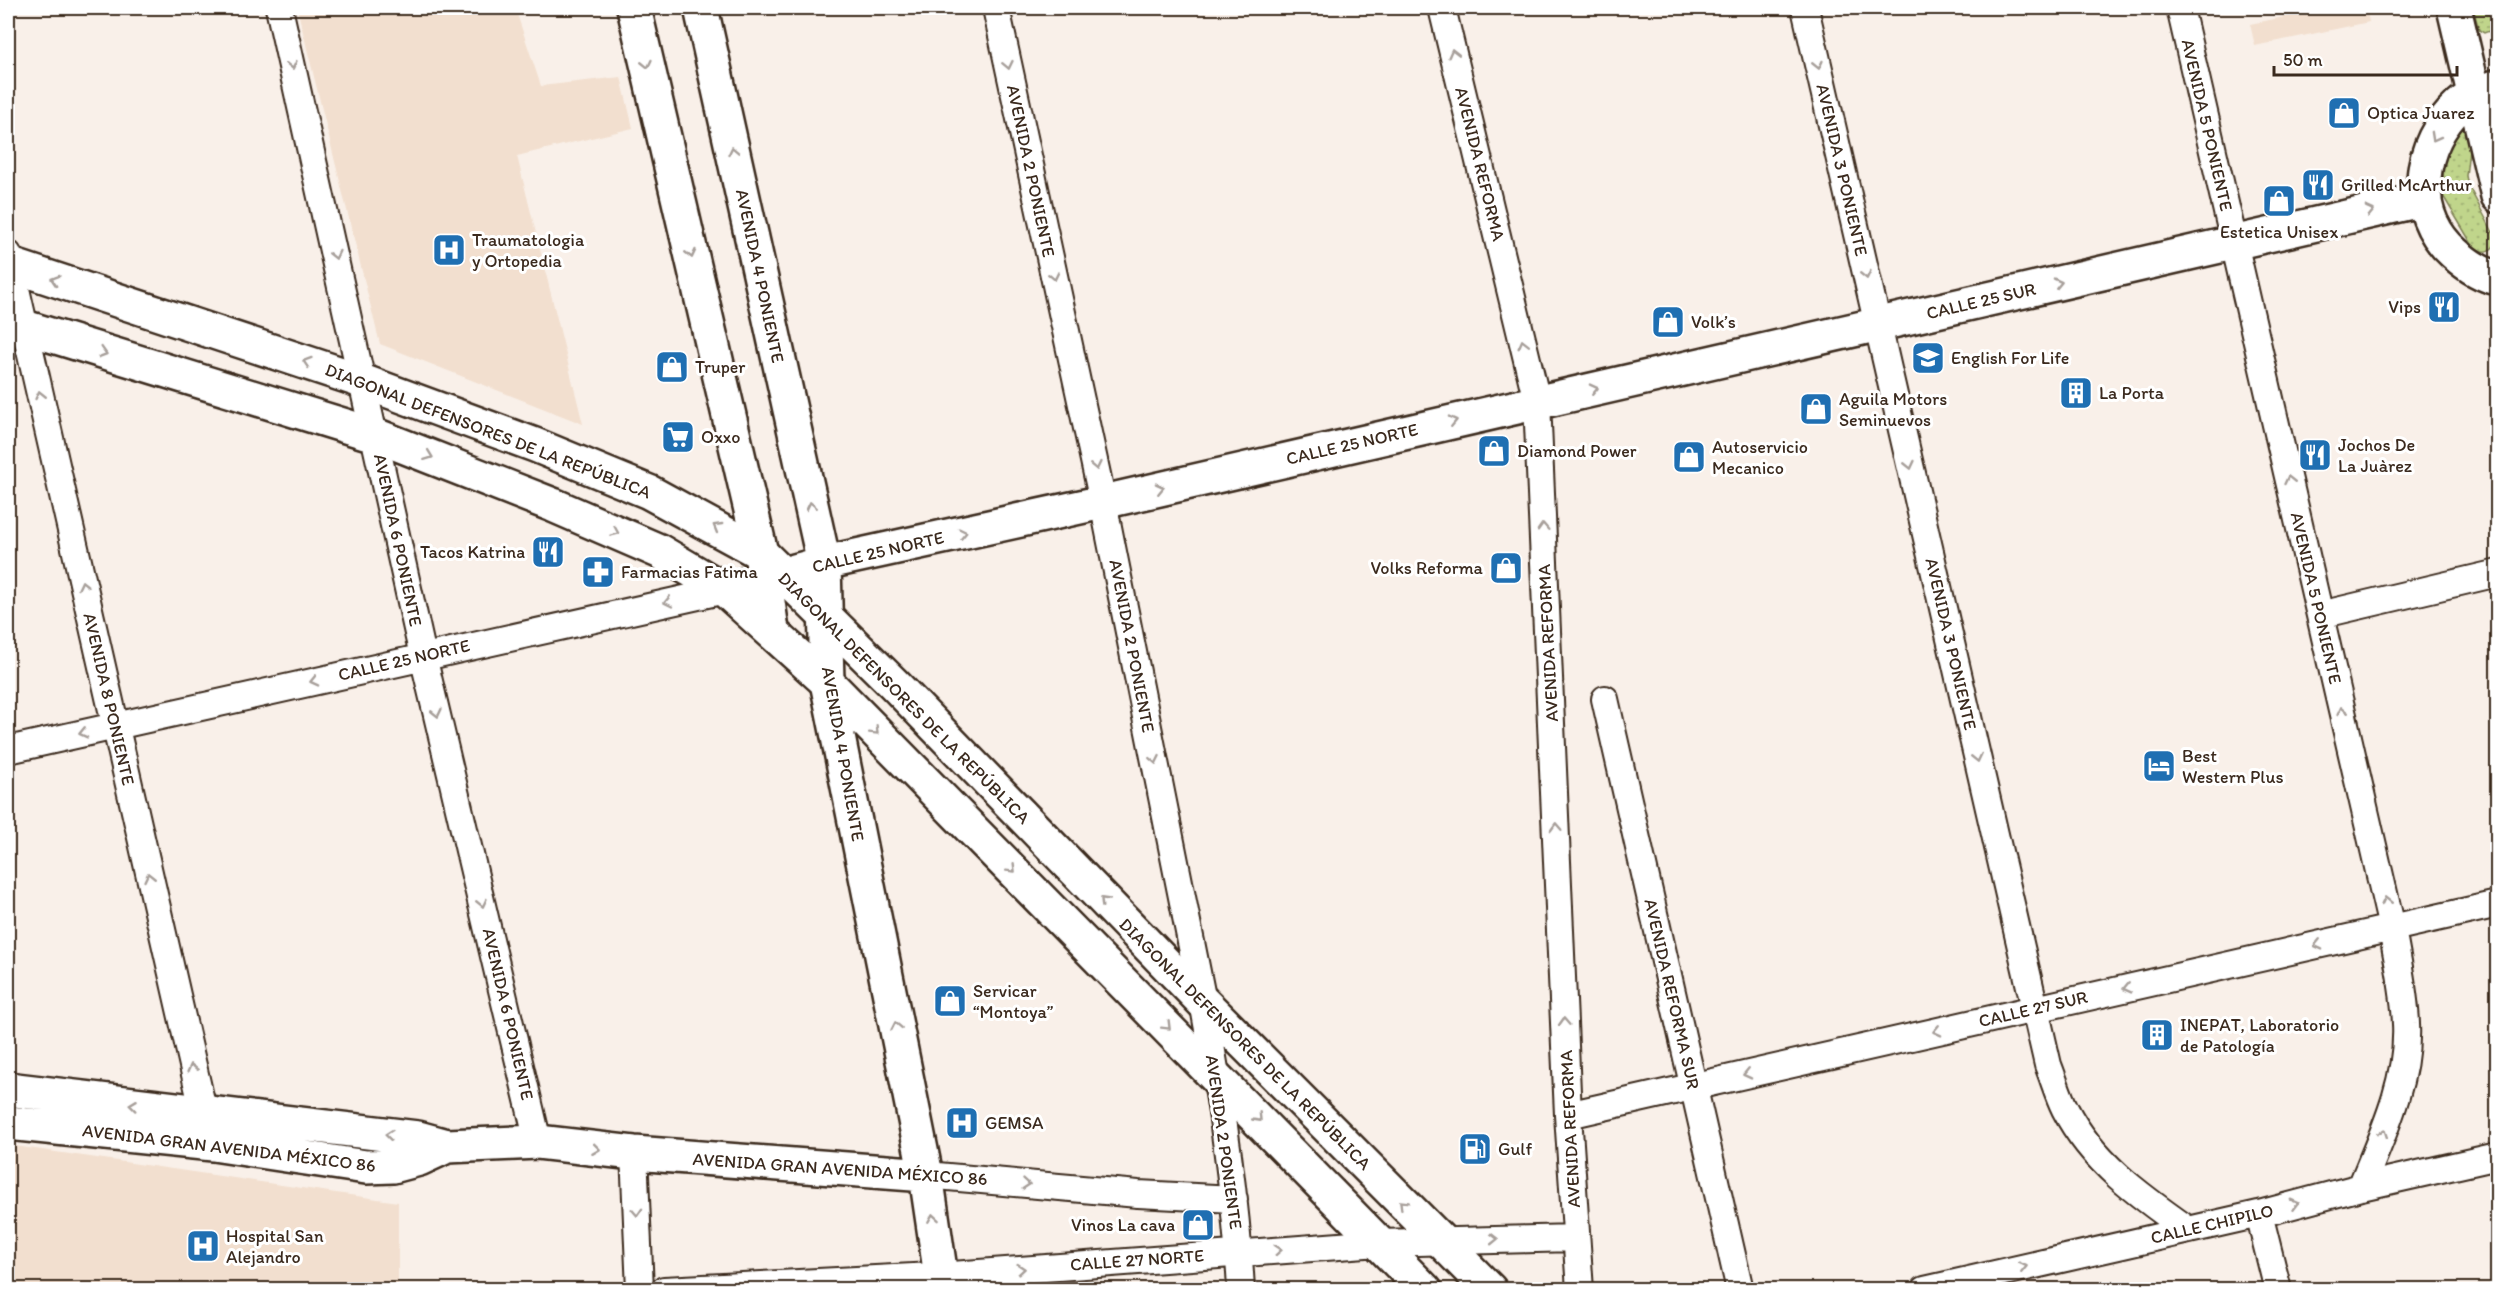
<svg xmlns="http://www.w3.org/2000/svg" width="2505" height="1297" font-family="Itim,sans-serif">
	<defs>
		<pattern id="garden-dots" width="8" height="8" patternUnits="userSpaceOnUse" patternTransform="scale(1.5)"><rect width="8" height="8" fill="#c0d58b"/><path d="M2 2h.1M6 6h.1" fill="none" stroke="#a6b778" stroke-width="1.8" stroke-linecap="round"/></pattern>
	</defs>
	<rect width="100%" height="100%" fill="#f9f0e9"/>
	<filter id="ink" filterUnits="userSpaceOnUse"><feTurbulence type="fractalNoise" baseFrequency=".0167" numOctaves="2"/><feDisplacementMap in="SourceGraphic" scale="12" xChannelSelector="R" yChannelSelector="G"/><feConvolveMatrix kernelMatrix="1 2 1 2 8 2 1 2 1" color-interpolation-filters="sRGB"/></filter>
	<g filter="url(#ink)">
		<path fill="#f2dfcf" d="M297,8h218l26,78 80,-9 12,51 -116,28 66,268 -203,-80z
			M2327,8h39l3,14 -114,24 -5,-22z
			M8,1145l390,57v87h-390z"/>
		<path fill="url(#garden-dots)" stroke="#7e8054" stroke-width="1.5" d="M2473,8h18l4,17 -3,5 -8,3 -5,-3z
			M2457,123l9,2 5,7 -5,44 2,9 29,55c-4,12 -15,15 -24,6l-31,-52 4,-60z"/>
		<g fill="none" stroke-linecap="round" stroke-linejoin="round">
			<g stroke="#3b2a1e" stroke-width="30">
				<path id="minor" d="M279,8l144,648 115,486
					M996,8l107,494 100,500c18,95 33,191 38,288
					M1442,8l95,393 31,714 12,175
					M1805,8l243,1057c6,15 10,30 17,44 27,53 75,87 122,120
					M2180,8l212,920c5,31 13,64 14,96 3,56 -24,112 -45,163
					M8,254l199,873
					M2320,615l178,-42
					M1605,699l135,591
					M8,750l717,-160
					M1568,1115l930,-211
					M634,1153l6,137
					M926,1175l212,19 96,5
					M2259,1214l19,76
					M664,1290l288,-15 427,-32 196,-5
					M1925,1290l334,-76 102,-27 137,-31"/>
			</g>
			<g stroke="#3b2a1e" stroke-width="38">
				<path id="tertiary" d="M827,682l99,493 17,115
					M8,1089l410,49 29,8 91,-4 96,11 292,22
					M8,1123l205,21 153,23 27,-1 26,-7 28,-13"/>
			</g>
			<g stroke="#3b2a1e" stroke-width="38">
				<path id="secondary" d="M634,8l127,545 11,77
					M701,8l123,555 3,119
					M2454,8l44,188
					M2498,86c-14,5 -27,9 -38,19 -42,38 -52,107 -6,148 12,11 27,22 44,25
					M725,590l99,-27 279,-61 1322,-303"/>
			</g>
			<g stroke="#3b2a1e" stroke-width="38">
				<path id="primary" d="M8,264l354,117 173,64 114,47 112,61 133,131 309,318 287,288
					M8,322l367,113 178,70 106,46 66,39 102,92 598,608"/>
			</g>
			<use href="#minor" stroke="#fff" stroke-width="26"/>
			<use href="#tertiary" stroke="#fff" stroke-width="33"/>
			<use href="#secondary" stroke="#fff" stroke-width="33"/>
			<use href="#primary" stroke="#fff" stroke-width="33"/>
		</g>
		<defs><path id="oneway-chevron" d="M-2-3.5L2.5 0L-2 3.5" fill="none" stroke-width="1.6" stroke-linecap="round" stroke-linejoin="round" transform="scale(1.5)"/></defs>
		<g stroke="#a79f9a">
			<use href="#oneway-chevron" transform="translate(1453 53) rotate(-104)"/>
			<use href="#oneway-chevron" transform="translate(647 64) rotate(77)"/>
			<use href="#oneway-chevron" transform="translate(292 65) rotate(78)"/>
			<use href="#oneway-chevron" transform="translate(1008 65) rotate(78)"/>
			<use href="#oneway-chevron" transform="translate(1818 65) rotate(77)"/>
			<use href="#oneway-chevron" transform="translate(2435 137) rotate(119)"/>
			<use href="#oneway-chevron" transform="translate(733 151) rotate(-102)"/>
			<use href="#oneway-chevron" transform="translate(2370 211) rotate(-13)"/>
			<use href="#oneway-chevron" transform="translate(691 254) rotate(77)"/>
			<use href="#oneway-chevron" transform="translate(335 255) rotate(77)"/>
			<use href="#oneway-chevron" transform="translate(1866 275) rotate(77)"/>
			<use href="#oneway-chevron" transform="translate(1054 276) rotate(78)"/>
			<use href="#oneway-chevron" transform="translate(55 280) rotate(-162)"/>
			<use href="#oneway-chevron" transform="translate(2058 283) rotate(-13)"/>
			<use href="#oneway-chevron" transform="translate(1523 344) rotate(-104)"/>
			<use href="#oneway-chevron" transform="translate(103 353) rotate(17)"/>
			<use href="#oneway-chevron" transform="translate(307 362) rotate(-162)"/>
			<use href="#oneway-chevron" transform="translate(1594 389) rotate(-13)"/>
			<use href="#oneway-chevron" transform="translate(40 395) rotate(-103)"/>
			<use href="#oneway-chevron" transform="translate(1453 421) rotate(-13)"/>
			<use href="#oneway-chevron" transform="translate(429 456) rotate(21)"/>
			<use href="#oneway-chevron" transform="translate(1910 465) rotate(77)"/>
			<use href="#oneway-chevron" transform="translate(1096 466) rotate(78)"/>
			<use href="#oneway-chevron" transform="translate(2289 480) rotate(-103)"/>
			<use href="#oneway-chevron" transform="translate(1160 488) rotate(-13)"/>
			<use href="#oneway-chevron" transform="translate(811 506) rotate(-102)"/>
			<use href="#oneway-chevron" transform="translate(717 527) rotate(-150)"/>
			<use href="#oneway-chevron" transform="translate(1543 527) rotate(-93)"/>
			<use href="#oneway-chevron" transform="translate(615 532) rotate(23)"/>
			<use href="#oneway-chevron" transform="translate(963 533) rotate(-12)"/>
			<use href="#oneway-chevron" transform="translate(83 585) rotate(-103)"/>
			<use href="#oneway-chevron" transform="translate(668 602) rotate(168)"/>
			<use href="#oneway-chevron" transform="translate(314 681) rotate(167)"/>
			<use href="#oneway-chevron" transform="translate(2342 711) rotate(-103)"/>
			<use href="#oneway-chevron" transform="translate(437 713) rotate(77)"/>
			<use href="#oneway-chevron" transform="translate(875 731) rotate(45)"/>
			<use href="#oneway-chevron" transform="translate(83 733) rotate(167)"/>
			<use href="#oneway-chevron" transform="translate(1977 758) rotate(77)"/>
			<use href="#oneway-chevron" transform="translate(1155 760) rotate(79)"/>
			<use href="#oneway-chevron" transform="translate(1556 827) rotate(-93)"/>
			<use href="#oneway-chevron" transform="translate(1012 869) rotate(45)"/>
			<use href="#oneway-chevron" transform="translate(149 877) rotate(-103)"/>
			<use href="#oneway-chevron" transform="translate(1104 901) rotate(-134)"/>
			<use href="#oneway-chevron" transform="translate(2386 901) rotate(-103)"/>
			<use href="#oneway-chevron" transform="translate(482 903) rotate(77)"/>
			<use href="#oneway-chevron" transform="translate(2318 945) rotate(167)"/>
			<use href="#oneway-chevron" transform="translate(2127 988) rotate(167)"/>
			<use href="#oneway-chevron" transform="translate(1564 1022) rotate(-93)"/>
			<use href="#oneway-chevron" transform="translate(896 1026) rotate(-101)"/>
			<use href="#oneway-chevron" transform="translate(1167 1026) rotate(45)"/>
			<use href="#oneway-chevron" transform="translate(1937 1031) rotate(167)"/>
			<use href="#oneway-chevron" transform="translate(192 1068) rotate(-103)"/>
			<use href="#oneway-chevron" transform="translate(1747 1074) rotate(167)"/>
			<use href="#oneway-chevron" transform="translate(133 1105) rotate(-173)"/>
			<use href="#oneway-chevron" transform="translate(1258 1118) rotate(46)"/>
			<use href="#oneway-chevron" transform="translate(2383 1133) rotate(-71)"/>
			<use href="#oneway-chevron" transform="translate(389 1135) rotate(-174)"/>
			<use href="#oneway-chevron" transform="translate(596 1149) rotate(7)"/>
			<use href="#oneway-chevron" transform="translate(1026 1184) rotate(5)"/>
			<use href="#oneway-chevron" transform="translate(1403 1204) rotate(-135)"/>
			<use href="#oneway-chevron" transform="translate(2295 1204) rotate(-15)"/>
			<use href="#oneway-chevron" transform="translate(637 1212) rotate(87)"/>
			<use href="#oneway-chevron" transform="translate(933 1218) rotate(-99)"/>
			<use href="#oneway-chevron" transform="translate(1494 1239) rotate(-1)"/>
			<use href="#oneway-chevron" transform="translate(1278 1250) rotate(-4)"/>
			<use href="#oneway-chevron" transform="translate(2023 1267) rotate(-13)"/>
			<use href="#oneway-chevron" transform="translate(1021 1269) rotate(-5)"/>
		</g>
	</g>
	<defs>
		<g id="shop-square" transform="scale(1.725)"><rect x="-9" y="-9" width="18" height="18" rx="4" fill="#1f6fb2" stroke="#fff"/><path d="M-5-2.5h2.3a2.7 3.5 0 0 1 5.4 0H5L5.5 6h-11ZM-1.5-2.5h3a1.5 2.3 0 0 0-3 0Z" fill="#fff"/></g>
		<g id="restaurant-square" transform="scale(1.725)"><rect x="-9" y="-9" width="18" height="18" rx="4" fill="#1f6fb2" stroke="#fff"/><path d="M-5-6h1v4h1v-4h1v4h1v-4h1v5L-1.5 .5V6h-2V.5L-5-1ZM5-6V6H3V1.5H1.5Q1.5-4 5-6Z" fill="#fff"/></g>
		<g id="hospital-square" transform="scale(1.725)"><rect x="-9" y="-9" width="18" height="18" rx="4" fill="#1f6fb2" stroke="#fff"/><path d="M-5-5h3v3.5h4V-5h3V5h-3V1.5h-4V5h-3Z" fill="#fff"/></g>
		<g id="school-square" transform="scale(1.725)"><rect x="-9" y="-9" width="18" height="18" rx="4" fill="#1f6fb2" stroke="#fff"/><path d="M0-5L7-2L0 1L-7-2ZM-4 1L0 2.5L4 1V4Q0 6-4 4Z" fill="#fff"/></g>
		<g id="building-square" transform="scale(1.725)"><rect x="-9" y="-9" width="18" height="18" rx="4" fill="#1f6fb2" stroke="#fff"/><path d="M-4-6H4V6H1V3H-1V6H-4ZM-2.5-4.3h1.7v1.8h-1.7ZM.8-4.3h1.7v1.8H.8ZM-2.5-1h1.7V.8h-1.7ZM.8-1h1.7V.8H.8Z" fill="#fff"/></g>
		<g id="supermarket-square" transform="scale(1.725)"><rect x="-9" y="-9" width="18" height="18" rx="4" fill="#1f6fb2" stroke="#fff"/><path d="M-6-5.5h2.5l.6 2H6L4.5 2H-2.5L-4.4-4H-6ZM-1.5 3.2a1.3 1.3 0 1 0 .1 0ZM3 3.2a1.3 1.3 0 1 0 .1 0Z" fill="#fff"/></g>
		<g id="pharmacy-square" transform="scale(1.725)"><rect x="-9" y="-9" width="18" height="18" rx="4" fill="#1f6fb2" stroke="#fff"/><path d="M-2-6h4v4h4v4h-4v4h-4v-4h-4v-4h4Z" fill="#fff"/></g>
		<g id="hotel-square" transform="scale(1.725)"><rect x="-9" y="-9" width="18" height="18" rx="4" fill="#1f6fb2" stroke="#fff"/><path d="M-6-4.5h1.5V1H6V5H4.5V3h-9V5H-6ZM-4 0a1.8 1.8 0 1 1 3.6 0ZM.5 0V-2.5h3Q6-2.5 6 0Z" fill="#fff"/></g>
		<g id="fuel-square" transform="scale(1.725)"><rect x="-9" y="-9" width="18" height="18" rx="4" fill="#1f6fb2" stroke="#fff"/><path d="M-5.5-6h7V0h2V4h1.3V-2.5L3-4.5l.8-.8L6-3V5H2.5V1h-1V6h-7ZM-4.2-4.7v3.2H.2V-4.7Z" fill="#fff"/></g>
	</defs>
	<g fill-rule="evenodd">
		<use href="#shop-square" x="2344" y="113"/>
		<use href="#restaurant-square" x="2318" y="185"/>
		<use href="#shop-square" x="2279" y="201"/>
		<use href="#hospital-square" x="449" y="250"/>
		<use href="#restaurant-square" x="2444" y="307"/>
		<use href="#shop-square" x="1668" y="322"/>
		<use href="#school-square" x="1928" y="358"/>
		<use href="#shop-square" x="672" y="367"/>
		<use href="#building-square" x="2076" y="393"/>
		<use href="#shop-square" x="1816" y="409"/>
		<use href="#supermarket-square" x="678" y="437"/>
		<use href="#shop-square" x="1494" y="451"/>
		<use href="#restaurant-square" x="2315" y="455"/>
		<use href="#shop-square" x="1689" y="457"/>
		<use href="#restaurant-square" x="548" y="552"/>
		<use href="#shop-square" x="1506" y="568"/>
		<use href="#pharmacy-square" x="598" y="572"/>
		<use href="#hotel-square" x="2159" y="766"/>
		<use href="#shop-square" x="950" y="1001"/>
		<use href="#building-square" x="2157" y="1035"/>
		<use href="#hospital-square" x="962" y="1123"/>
		<use href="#fuel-square" x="1475" y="1149"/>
		<use href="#shop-square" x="1198" y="1225"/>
		<use href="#hospital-square" x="203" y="1246"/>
	</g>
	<g text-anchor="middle" stroke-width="6" stroke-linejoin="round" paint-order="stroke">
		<g font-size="18" fill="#3b2a1e" stroke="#fff" text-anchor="start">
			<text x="2367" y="119">Optica Juarez</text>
			<text x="2341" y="191">Grilled McArthur</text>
			<text x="2279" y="238" text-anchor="middle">Estetica Unisex</text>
			<text x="472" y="246">Traumatologia<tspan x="472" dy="21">y Ortopedia</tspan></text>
			<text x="2421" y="313" text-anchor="end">Vips</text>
			<text x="1691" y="328">Volk’s</text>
			<text x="1951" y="364">English For Life</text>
			<text x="695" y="373">Truper</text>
			<text x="2099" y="399">La Porta</text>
			<text x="1839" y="405">Aguila Motors<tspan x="1839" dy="21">Seminuevos</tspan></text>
			<text x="701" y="443">Oxxo</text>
			<text x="2338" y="451">Jochos De<tspan x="2338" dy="21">La Juàrez</tspan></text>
			<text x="1712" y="453">Autoservicio<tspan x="1712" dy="21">Mecanico</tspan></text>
			<text x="1517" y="457">Diamond Power</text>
			<text x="525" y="558" text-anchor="end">Tacos Katrina</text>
			<text x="1483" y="574" text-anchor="end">Volks Reforma</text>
			<text x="621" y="578">Farmacias Fatima</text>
			<text x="2182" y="762">Best<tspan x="2182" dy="21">Western Plus</tspan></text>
			<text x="973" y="997">Servicar<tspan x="973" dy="21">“Montoya”</tspan></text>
			<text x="2180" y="1031">INEPAT, Laboratorio<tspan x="2180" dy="21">de Patología</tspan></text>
			<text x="985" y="1129">GEMSA</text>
			<text x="1498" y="1155">Gulf</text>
			<text x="1175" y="1231" text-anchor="end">Vinos La cava</text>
			<text x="226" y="1242">Hospital San<tspan x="226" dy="21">Alejandro</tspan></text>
		</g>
		<g font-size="18" fill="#3b2a1e" stroke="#fff">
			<text transform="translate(2207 125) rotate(77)" y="6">AVENIDA 5 PONIENTE</text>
			<text transform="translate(1480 164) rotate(76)" y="6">AVENIDA REFORMA</text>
			<text transform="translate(1842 170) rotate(77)" y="6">AVENIDA 3 PONIENTE</text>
			<text transform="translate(1031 171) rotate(78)" y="6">AVENIDA 2 PONIENTE</text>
			<text transform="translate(760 276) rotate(78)" y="6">AVENIDA 4 PONIENTE</text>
			<text transform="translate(1981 301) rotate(-13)" y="6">CALLE 25 SUR</text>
			<text transform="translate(488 431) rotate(21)" y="6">DIAGONAL DEFENSORES DE LA REPÚBLICA</text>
			<text transform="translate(1352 444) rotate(-13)" y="6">CALLE 25 NORTE</text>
			<text transform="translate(398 540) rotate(78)" y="6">AVENIDA 6 PONIENTE</text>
			<text transform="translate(878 552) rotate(-13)" y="6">CALLE 25 NORTE</text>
			<text transform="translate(2316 598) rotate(77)" y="6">AVENIDA 5 PONIENTE</text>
			<text transform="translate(1548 643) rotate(-93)" y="6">AVENIDA REFORMA</text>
			<text transform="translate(1951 644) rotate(77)" y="6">AVENIDA 3 PONIENTE</text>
			<text transform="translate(1132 646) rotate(79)" y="6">AVENIDA 2 PONIENTE</text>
			<text transform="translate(404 660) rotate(-13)" y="6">CALLE 25 NORTE</text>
			<text transform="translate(904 698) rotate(45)" y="6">DIAGONAL DEFENSORES DE LA REPÚBLICA</text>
			<text transform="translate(109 699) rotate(77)" y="6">AVENIDA 8 PONIENTE</text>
			<text transform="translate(843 754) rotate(80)" y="6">AVENIDA 4 PONIENTE</text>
			<text transform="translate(1672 994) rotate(77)" y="6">AVENIDA REFORMA SUR</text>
			<text transform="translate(2033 1009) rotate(-13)" y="6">CALLE 27 SUR</text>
			<text transform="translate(508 1014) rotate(77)" y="6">AVENIDA 6 PONIENTE</text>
			<text transform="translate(1245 1044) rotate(45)" y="6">DIAGONAL DEFENSORES DE LA REPÚBLICA</text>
			<text transform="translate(1570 1129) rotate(-93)" y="6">AVENIDA REFORMA</text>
			<text transform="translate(1224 1142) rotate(82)" y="6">AVENIDA 2 PONIENTE</text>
			<text transform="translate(229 1148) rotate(7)" y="6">AVENIDA GRAN AVENIDA MÉXICO 86</text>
			<text transform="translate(840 1169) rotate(4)" y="6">AVENIDA GRAN AVENIDA MÉXICO 86</text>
			<text transform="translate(2212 1224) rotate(-13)" y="6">CALLE CHIPILO</text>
			<text transform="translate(1137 1260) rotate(-4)" y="6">CALLE 27 NORTE</text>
		</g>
	</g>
	<rect width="2505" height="1297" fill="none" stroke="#fff" stroke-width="30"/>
	<rect x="15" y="15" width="2475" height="1267" fill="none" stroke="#3b2a1e" stroke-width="2" filter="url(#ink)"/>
	<path d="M2274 66v9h183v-9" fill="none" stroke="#3b2a1e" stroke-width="3"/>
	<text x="2283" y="66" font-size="18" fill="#3b2a1e" stroke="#ffffff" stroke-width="4.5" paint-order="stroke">50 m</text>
</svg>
